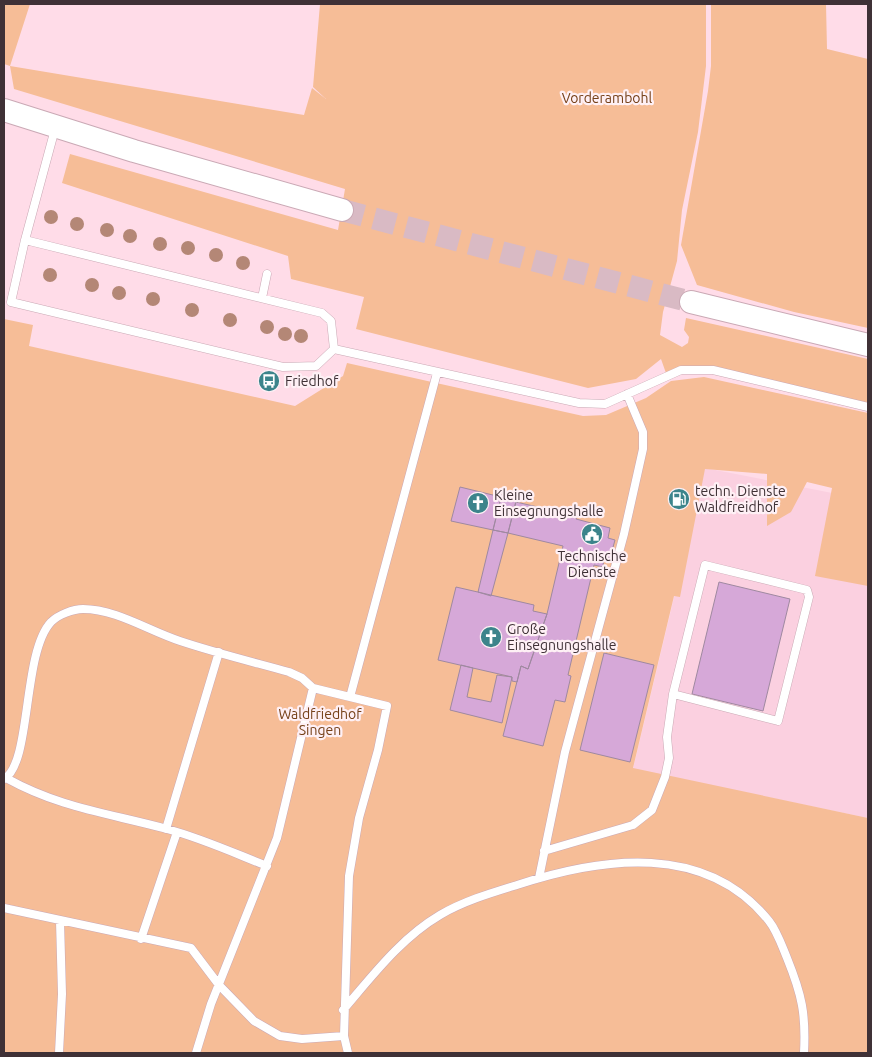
<svg xmlns="http://www.w3.org/2000/svg" width="872" height="1057" font-family="Ubuntu,sans-serif">
	<rect width="100%" height="100%" fill="#ffdce8"/>
	<path fill="#fbd0e0" d="M705,468l163,32v318l-235,-49z"/>
	<path fill="#f6bd97" d="M4,4h26l-20,62 294,49 8,-27 14,11 -13,-12 7,-83h386v62l-8,66 -16,78 -5,51 -14,51 -3,23 22,12 6,-4 1,-6 -5,-7 2,-12 182,41v48l-155,-37h-32l-14,6 -6,-17 -25,20 -48,9 -232,-59 8,-32 -73,-18 -3,-23 -226,-73 8,-29 268,76 7,-41 -331,-100 -4,-23 -6,-2z
		M711,4h115l1,45 41,10v269l-74,-16 -97,-27 -16,-40 27,-154 3,-25z
		M4,319l29,6 -4,21 266,60 48,-30 4,-13 236,53 23,-1 40,-17 25,-17 33,-4 164,36v173l-53,-10 17,-88 -25,-6 -16,30 -24,14v-52l-62,-5 -25,128 -6,-1 -41,172 235,50v235h-864z"/>
	<path fill="#d6a8d8" stroke="#9f89a0" d="M460,487l41,10 -8,33 -42,-9z
		M502,494l15,3 -9,36 -15,-3z
		M516,502l61,14 -1,3 34,9 -2,10 7,2 -5,18 -6,-2 -1,11 -9,-2 -26,110 3,1 -6,26 -10,-2 -12,46 -40,-10 18,-70 7,3 19,-55 16,-68 -55,-13z
		M493,530l15,3 -17,63 -13,-4z
		M719,582l71,17 -27,112 -71,-17z
		M456,587l78,18 -1,6 14,3 -19,55 -7,-3 -4,16 -5,-1v-4l-74,-17z
		M604,653l50,12 -24,97 -50,-12z
		M461,665l12,3 -6,29 24,5 6,-27 15,2 -10,46 -52,-13z"/>
	<g fill="none" stroke-linecap="round" stroke-linejoin="round">
		<path stroke="#d9bac4" stroke-width="22" stroke-dasharray="22 11" stroke-linecap="butt" d="M342,210l349,92"/>
		<g stroke="#caa9b5" stroke-width="9">
			<path id="lane" d="M55,129l-30,111 -14,62 272,65 33,-1 18,-17
				M25,240l297,73 9,8 3,28
				M262,298l5,-24
				M334,349l245,54 26,1 76,-34h32l155,37
				M350,697l87,-324
				M6,778c54,30 102,35 161,51 34,9 67,24 100,37
				M4,779c28,-16 18,-126 47,-157 7,-7 22,-13 32,-13 33,0 66,22 97,32 36,12 73,21 109,31l13,6 11,10 74,18 -9,44 -19,68 -10,58 -5,160
				M166,829l53,-177
				M544,851l89,-26 19,-15 13,-33 4,-19 -2,-21 6,-43 32,-129 102,25 2,7 -31,124 -105,-27
				M539,878l26,-126 59,-218 19,-85v-17l-16,-38
				M4,908l187,40 28,37 35,36 26,15 22,3 42,-3 4,17
				M141,939l36,-107
				M343,1010c30,-35 58,-72 97,-95 24,-14 51,-22 77,-30 85,-28 189,-43 252,36 8,10 13,25 18,37 15,37 19,56 17,95
				M59,1053l3,-59 -2,-73
				M196,1053l15,-49 66,-166 36,-150"/>
		</g>
		<g stroke="#caa9b5" stroke-width="24">
			<path id="secondary" d="M4,110l130,41 208,59
				M691,302l177,43"/>
		</g>
		<use href="#lane" stroke="#fff" stroke-width="8"/>
		<use href="#secondary" stroke="#fff" stroke-width="22"/>
	</g>
	<g fill="#b48776">
		<circle cx="51" cy="217" r="7"/>
		<circle cx="77" cy="224" r="7"/>
		<circle cx="107" cy="230" r="7"/>
		<circle cx="130" cy="236" r="7"/>
		<circle cx="160" cy="244" r="7"/>
		<circle cx="188" cy="248" r="7"/>
		<circle cx="216" cy="255" r="7"/>
		<circle cx="243" cy="263" r="7"/>
		<circle cx="50" cy="275" r="7"/>
		<circle cx="92" cy="285" r="7"/>
		<circle cx="119" cy="293" r="7"/>
		<circle cx="153" cy="299" r="7"/>
		<circle cx="192" cy="310" r="7"/>
		<circle cx="230" cy="320" r="7"/>
		<circle cx="267" cy="327" r="7"/>
		<circle cx="285" cy="334" r="7"/>
		<circle cx="301" cy="336" r="7"/>
	</g>
	<defs>
		<g id="bus-disc" transform="scale(1.125)"><circle r="9.5" fill="#3c848b" stroke="#fef0f5"/><path d="M-5-6H5V4H4V6H2V4H-2V6H-4V4H-5ZM-3.5-4V0h7V-4ZM-3.5 1.2v1.5H-2V1.2ZM2 1.2v1.5H3.5V1.2Z" fill="#fff"/></g>
		<g id="fuel-disc" transform="scale(1.125)"><circle r="9.5" fill="#3c848b" stroke="#fef0f5"/><path d="M-5.5-6h7V0h2V4h1.3V-2.5L3-4.5l.8-.8L6-3V5H2.5V1h-1V6h-7ZM-4.2-4.7v3.2H.2V-4.7Z" fill="#fff"/></g>
		<g id="church-disc" transform="scale(1.125)"><circle r="9.5" fill="#3c848b" stroke="#fef0f5"/><path d="M-1.2-6h2.4v3.5h3.3v2.4h-3.3V6h-2.4V-.1h-3.3v-2.4h3.3Z" fill="#fff"/></g>
		<g id="civic-disc" transform="scale(1.125)"><circle r="9.5" fill="#3c848b" stroke="#fef0f5"/><path d="M-.6-6.5H3V-4.5H.6V-3L4-1V1h2V6H-6V1h2V-1L-.6-3ZM-1.2 2.5V6h2.4V2.5Z" fill="#fff"/></g>
	</defs>
	<g fill-rule="evenodd">
		<use href="#bus-disc" x="269" y="381"/>
		<use href="#fuel-disc" x="679" y="499"/>
		<use href="#church-disc" x="478" y="503"/>
		<use href="#civic-disc" x="592" y="534"/>
		<use href="#church-disc" x="491" y="637"/>
	</g>
	<g text-anchor="middle" stroke-width="4.5" stroke-linejoin="round" paint-order="stroke">
		<g font-size="14" fill="#764119" stroke="#fef0f5">
			<text x="607" y="103">Vorderambohl</text>
			<text x="320" y="719">Waldfriedhof<tspan x="320" dy="16">Singen</tspan></text>
		</g>
		<g font-size="14" fill="#3f3136" stroke="#fef0f5" text-anchor="start">
			<text x="285" y="386">Friedhof</text>
			<text x="695" y="496">techn. Dienste<tspan x="695" dy="16">Waldfreidhof</tspan></text>
			<text x="494" y="500">Kleine<tspan x="494" dy="16">Einsegnungshalle</tspan></text>
			<text x="592" y="561" text-anchor="middle">Technische<tspan x="592" dy="16">Dienste</tspan></text>
			<text x="507" y="634">Große<tspan x="507" dy="16">Einsegnungshalle</tspan></text>
		</g>
	</g>
	<rect width="872" height="1057" fill="none" stroke="#3f3136" stroke-width="10"/>
</svg>
